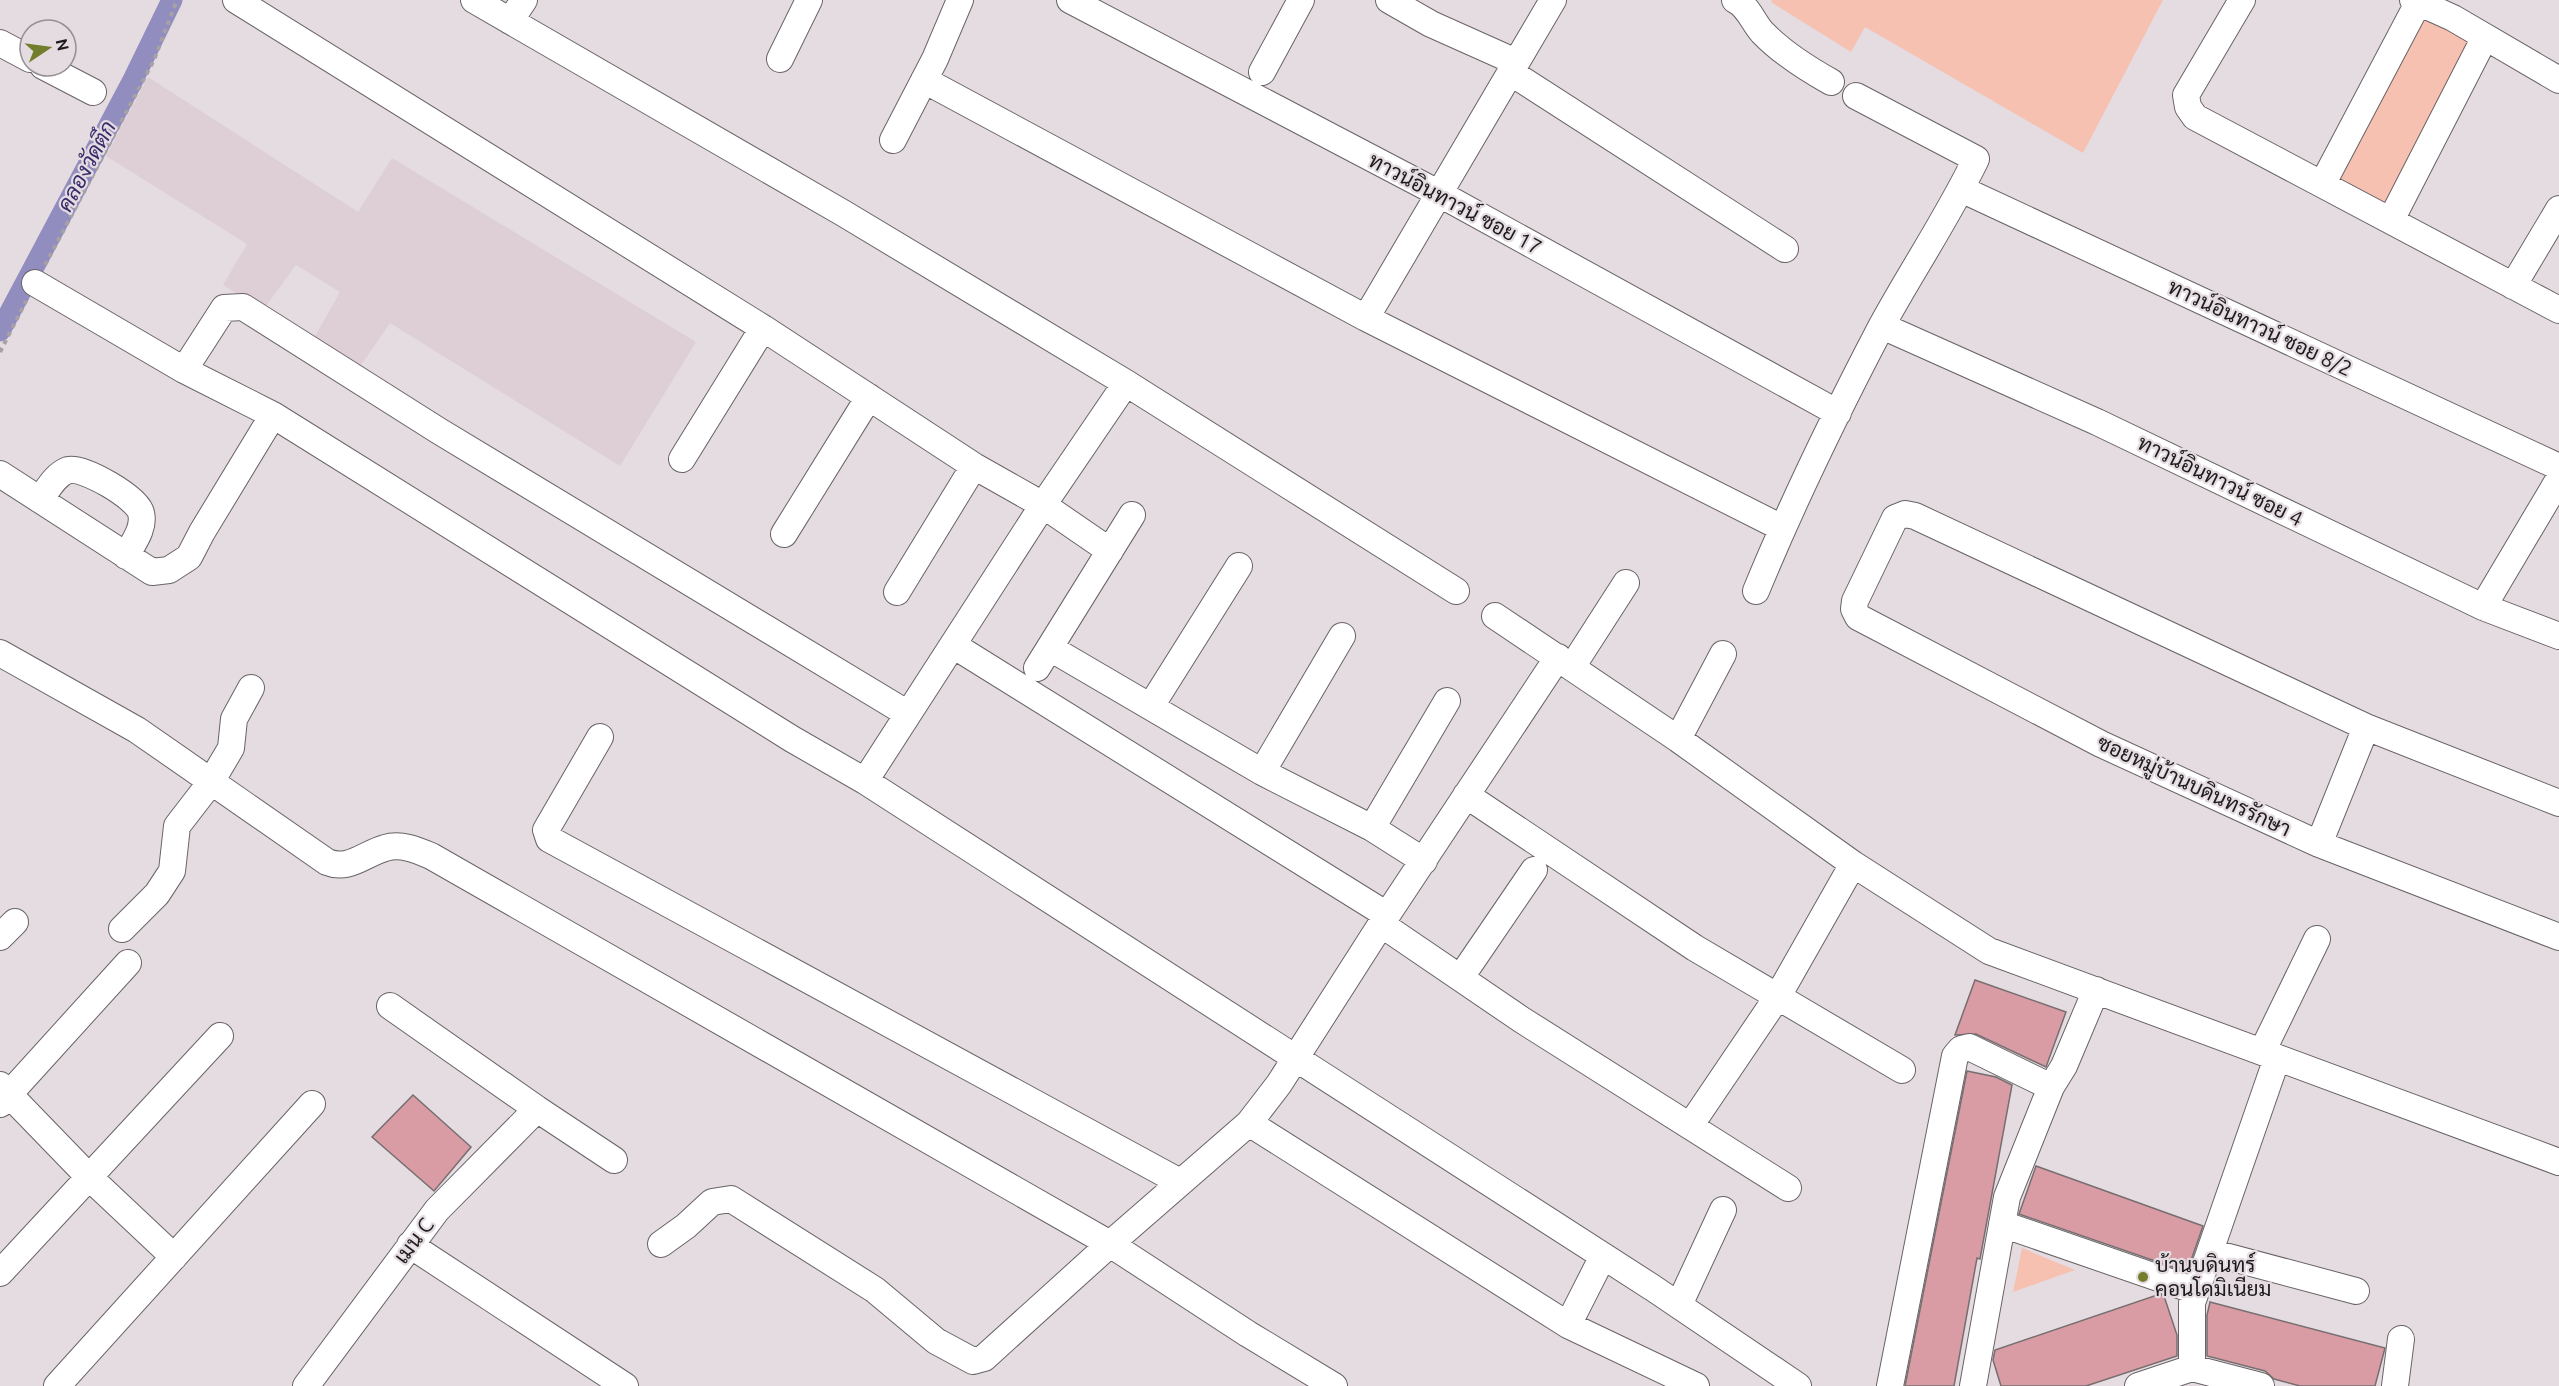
<svg xmlns="http://www.w3.org/2000/svg" width="2559" height="1386" font-family="Ubuntu,Sarabun,sans-serif">
	<rect width="100%" height="100%" fill="#e4dce1"/>
	<path fill="#decfd7" d="M148,77l210,135 34,-54 304,184 -76,124 -230,-143 -31,45 -46,-28 27,-48 -44,-27 -33,45 -40,-25 24,-41 -141,-88z"/>
	<path fill="#f7c1b1" d="M1772,0h391l-80,153 -218,-126 -14,25 -80,-50z
		M2426,8l53,29 -93,176 -56,-30z
		M2022,1248l53,22 -62,22z"/>
	<g fill="none" stroke-linecap="round" stroke-linejoin="round">
		<path stroke="#918dbf" stroke-width="21" d="M0,331l132,-249 40,-82"/>
	</g>
	<path fill="#d99ca5" stroke="#766e6f" stroke-width="1.5" d="M1975,980l91,32 -20,55 -70,-33 -21,1z
		M1967,1071l29,6 16,8 -32,174 -3,-1 -23,128h-49z
		M413,1095l58,52 -37,44 -62,-54z
		M2036,1166l167,60 -16,46 -168,-58z
		M2160,1294l4,2 13,39v21l-91,30h-85l-8,-26 2,-10z
		M2210,1302l175,46 -10,38h-75l-26,-7 -9,-8 -58,-15v-41z"/>
	<g fill="none" stroke-linecap="round" stroke-linejoin="round">
		<g stroke="#696366" stroke-width="28">
			<path id="minor" d="M236,0l527,328 211,138 69,39 67,46
				M474,0l369,213 283,170 330,208
				M1070,0l368,193 400,220
				M1389,0l42,24 85,38
				M1735,0c13,6 18,22 27,32 20,21 44,36 69,50
				M2242,0l-56,95 2,12 7,10 364,193
				M2413,0l40,18 106,62
				M510,21l14,-21
				M0,43l30,16
				M780,59l29,-59
				M43,66l50,26
				M1262,72l39,-72
				M1510,72l275,177
				M924,80l442,238 416,210
				M893,140l42,-81 25,-59
				M2323,183l95,-180
				M1961,189l598,278
				M2391,220l94,-183
				M35,283l149,87 89,45 519,324 73,42 788,507 145,98
				M2513,286l46,-77
				M1366,318l187,-318
				M1882,326l215,96 386,185 76,29
				M184,370l40,-62 19,-1 196,124 469,283
				M682,459l81,-131
				M0,474l152,98 17,-2 20,-13 13,-25 71,-117
				M40,500c8,-11 15,-25 28,-30 15,-4 70,28 73,43 4,15 -8,30 -15,43
				M784,534l85,-137
				M1756,591c37,-90 80,-178 125,-264 31,-57 67,-110 95,-168l-120,-63
				M897,592l77,-126
				M2483,607l76,-128
				M1495,616l183,123 175,125 136,87 570,211
				M953,645l434,270
				M1050,648l212,124 110,56 52,33
				M0,653l137,77 190,132c22,9 37,-8 58,-14 16,-5 32,2 46,8l679,388 139,-121 30,-39 108,-169 171,-258
				M1572,667l54,-84
				M1037,668l95,-153
				M1151,706l88,-140
				M600,737l-54,93 3,9 631,343
				M1678,739l45,-85
				M1262,772l80,-136
				M865,781l178,-276 83,-122
				M1466,795l229,153 207,122
				M2559,803l-193,-76 -451,-211 -10,-2 -10,4 -40,83 -1,8 4,8 243,127 218,100 240,93
				M1372,828l75,-127
				M2319,844l47,-117
				M1381,924l141,96 266,168
				M122,929l35,-35 15,-23 5,-45 34,-44 20,-34 3,-29 17,-31
				M0,937l15,-15
				M1461,977l73,-107
				M390,1006l147,103 77,51
				M2262,1052l55,-113
				M0,1085l89,92 85,80
				M0,1104l128,-141
				M1249,1123l319,202 128,61
				M1690,1126l88,-130 75,-132
				M2002,1224l194,67
				M661,1244l25,-18 26,-24 19,-3 144,91 61,51 37,20 11,-3 126,-114 138,90 86,52
				M410,1245l215,141
				M2210,1252l146,39
				M0,1273l220,-237
				M1679,1305l44,-95
				M1568,1325l35,-69
				M2192,1368v-65l85,-245
				M57,1386l255,-282
				M306,1386l131,-176 100,-101
				M1890,1386l65,-330 6,-7 8,-2 82,40
				M1973,1386l34,-189 44,-110 13,-21 32,-76
				M2138,1386l54,-18 69,18
				M2395,1386l6,-47"/>
		</g>
		<path stroke="#a7a1a5" stroke-width="4" stroke-dasharray="4.5 4.5" stroke-linecap="butt" d="M45,265l109,-205 23,-60
			M0,352l26,-51"/>
		<use href="#minor" stroke="#fff" stroke-width="26"/>
	</g>
	<circle fill="#727e2b" stroke="#e4dce1" stroke-width="2" cx="2143" cy="1277" r="6"/>
	<g text-anchor="middle" stroke-width="4.5" stroke-linejoin="round" paint-order="stroke">
		<g font-size="21" fill="#1e1b1d" stroke="#e4dce1">
			<text transform="translate(1455 204) rotate(28)" y="7">ทาวน์อินทาวน์ ซอย 17</text>
			<text transform="translate(2260 328) rotate(25)" y="7">ทาวน์อินทาวน์ ซอย 8/2</text>
			<text transform="translate(2220 481) rotate(26)" y="7">ทาวน์อินทาวน์ ซอย 4</text>
			<text transform="translate(2194 786) rotate(25)" y="7">ซอยหมู่บ้านบดินทรรักษา</text>
			<text transform="translate(414 1241) rotate(-53)" y="7">เมน C</text>
		</g>
		<g font-size="21" fill="#1e1b1d" stroke="#e4dce1" text-anchor="start">
			<text x="2155" y="1272">บ้านบดินทร์<tspan x="2155" dy="24">คอนโดมิเนียม</tspan></text>
		</g>
		<g font-size="22" font-style="italic" fill="#382c6b" stroke="#e4dce1">
			<text transform="translate(86 166) rotate(-62)" y="8">คลองวัดตึก</text>
		</g>
	</g>
	<g transform="translate(48 48) rotate(77)"><circle r="28" fill="#e4dce1" stroke="#958f93" stroke-width="1.5"/>
	<path d="M0-4.5L10 22L0 15L-10 22Z" fill="#727e2b"/>
	<text y="-9" font-size="16" font-weight="bold" text-anchor="middle" fill="#1e1b1d">N</text>
	</g>
</svg>
